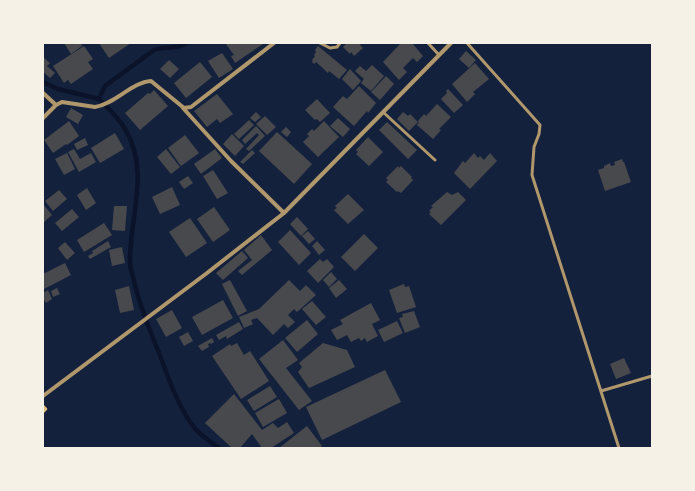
<svg xmlns="http://www.w3.org/2000/svg" width="695" height="491" font-family="'Fira Sans',sans-serif">
	<rect width="100%" height="100%" fill="#14213d"/>
	<g fill="none" stroke-linecap="round" stroke-linejoin="round">
		<path stroke="#0b132b" stroke-width="4.5" d="M187,43c-10,7 -22,3 -33,7l-49,36 -6,13c9,9 20,19 26,30 26,43 4,88 5,134 0,6 3,12 4,18 6,27 17,52 27,77 8,22 16,44 29,64 7,11 18,18 29,26
			M43,82l15,7 41,10"/>
	</g>
	<path fill="#48494c" d="M64,43h17l1,3 -11,8z
		M99,43h32l-22,15z
		M228,43h35v1l-28,19 -4,-7 3,-1 -8,-11z
		M347,43h14l-1,2 3,3 -9,8 -3,-4 -1,2 -7,-7z
		M401,43h11l11,13 -6,6 -4,-4 -10,10 4,4 -8,8 -16,-18z
		M84,46l9,13 -5,3 5,7 -22,15 -3,-4 -4,3 -11,-17z
		M318,46l29,24 -8,9 -10,-8 -1,2 -12,-11 -2,2 -2,-2 1,-1 -1,-1 3,-4 -1,-1 2,-3 -1,-2z
		M466,51l10,9 -7,8 -10,-9z
		M222,53l11,16 -14,9 -11,-17z
		M43,57l7,6 -3,3 8,7 -5,5 -7,-6z
		M169,60l10,9 -9,9 -10,-9z
		M200,62l12,15 -26,21 -12,-15z
		M475,63l14,16 -16,13 2,2 -8,8 -15,-18z
		M372,65l12,11 -13,15 -10,-8 3,-4 -9,-8 5,-5 6,5z
		M350,69l11,12 -8,9 -11,-11z
		M386,76l8,8 -14,16 -9,-8z
		M359,86l17,17 -8,10 -1,-2 -13,15 -21,-19 10,-11 4,3z
		M448,89l15,16 -9,8 -13,-14 6,-6 -1,-2z
		M154,90l14,16 -28,24 -15,-17 23,-20 2,1z
		M217,94l16,20 -13,9 -3,-4 -10,8 -13,-16z
		M317,99l13,14 -10,9 -3,-3 -2,1 -10,-10z
		M437,104l14,13 -12,12 2,1 -8,9 -16,-14 2,-3 -1,-1 6,-7 2,2z
		M71,108l12,7 -5,9 -12,-7z
		M256,112l5,5 -6,5 -5,-4z
		M403,112l5,4 2,-2 8,8 -9,9 -12,-12z
		M265,116l11,11 -9,8 -11,-11z
		M338,118l12,11 -7,8 -13,-11z
		M249,120l5,5 -15,14 -5,-5z
		M69,121l10,15 -12,9 -1,-1 -13,9 -9,-13z
		M324,121l15,16 -21,20 -15,-15 6,-6 -2,-2 5,-5 2,2z
		M387,122l30,28 -9,9 -29,-29z
		M256,126l9,10 -16,15 -3,-2 13,-14 -2,-2 -12,11 -3,-4z
		M286,127l5,5 -4,5 -6,-5z
		M277,132l35,32 -18,20 -35,-33z
		M115,133l9,16 -24,14 -9,-15z
		M232,134l12,12 -9,10 -12,-12z
		M185,135l14,18 -18,13 -13,-18z
		M368,137l15,15 -14,14 -13,-12 2,-2 -2,-2z
		M85,138l3,7 -11,5 -3,-6z
		M74,149l6,10 11,-6 5,9 -17,10 -11,-20z
		M166,149l14,18 -9,7 -14,-17z
		M215,149l7,9 -21,16 -7,-10z
		M252,150l3,3 -12,11 -3,-2z
		M67,153l8,16 -11,6 -9,-16z
		M474,153l4,5 2,-2 4,4 6,-7 7,8 -27,28 -16,-16 9,-12 2,2z
		M622,159l1,3h1l7,20 -26,9 -7,-21 6,-2v-2l6,-3 1,3 4,-1 -1,-3z
		M398,166l1,2 2,-2 11,11 -1,1 2,2 -12,13 -3,-2 -1,1 -11,-10 2,-2 -2,-2z
		M213,170l15,23 -11,6 -14,-23z
		M188,176l5,7 -9,6 -5,-7z
		M172,187l8,18 -20,9 -8,-17z
		M87,188l9,15 -10,7 -9,-15z
		M59,190l8,9 -14,12 -8,-10z
		M447,192l5,3 6,-3 8,8 -25,25 -12,-11 2,-2 -2,-1 4,-4 -2,-1z
		M348,194l16,16 -16,14 -14,-14 3,-2 -2,-2z
		M43,204l9,11 -9,8z
		M114,206h13l-2,25 -13,-1z
		M214,207l16,23 -17,12 -16,-23z
		M72,209l7,8 -17,14 -7,-8z
		M297,217l11,12 -7,7 -11,-12z
		M190,218l17,25 -21,14 -17,-25z
		M104,223l8,12 -28,17 -7,-12z
		M290,230l21,23 -12,12 -21,-23z
		M308,231l7,8 -6,5 -7,-8z
		M364,234l14,14 -23,23 -14,-14z
		M261,235l11,15 -30,25 -4,-4 14,-11 -8,-10z
		M108,241l3,6 -21,12 -2,-3 5,-3 -1,-2z
		M317,241l8,9 -6,5 -7,-9z
		M65,242l10,11 -8,7 -9,-12z
		M122,247l3,16 -13,3 -3,-16z
		M242,251l6,7 -25,22 -7,-7z
		M320,259l3,3 4,-3 7,8 -16,16 -11,-12z
		M65,263l6,12 -27,14 -1,-3v-12z
		M331,272l6,7 -8,8 -6,-7z
		M230,280l17,31 -9,5 -16,-32z
		M289,280l11,11 6,-6 10,10 -19,17 -3,-3 -6,6 7,7 -7,6 -4,-4 -11,11 -16,-17 -6,2 2,4 -9,4 -5,-11 20,-8z
		M339,280l8,9 -11,9 -7,-10z
		M404,284l1,3 4,-1 7,21 -19,6 -8,-23z
		M129,286l5,24 -14,3 -5,-23z
		M57,288l3,6 -7,3 -2,-6z
		M48,290l4,9 -6,4 -3,-5v-5z
		M223,300l10,18 -31,17 -10,-18z
		M312,301l14,16 -10,8 -14,-16z
		M371,303l9,17 -8,4 6,12 -11,6 -2,-4 -4,3 -2,-3 -8,4 -4,-7 -10,5 -6,-10 12,-6 -3,-4z
		M172,310l10,18 -16,9 -10,-18z
		M414,311l6,16 -15,6 -6,-15 4,-1 -1,-3z
		M307,320l11,14 -21,18 -12,-14z
		M397,321l6,12 -19,9 -6,-12z
		M239,322l4,7 -16,10 -1,-3 -7,4 -3,-5z
		M188,332l5,9 -9,5 -5,-9z
		M212,338l2,4 -3,2 -1,-1 -2,1 1,3 -7,4 -4,-5z
		M283,340l15,20 -12,8 26,33 -13,9 -40,-51z
		M237,343l7,12 6,-4 19,30 -28,18 -29,-43 18,-12 1,2z
		M323,343l24,7 8,17 -46,21 -11,-16 4,-5 -3,-4z
		M624,358l7,15 -15,6 -6,-15z
		M385,370l16,32 -79,38 -16,-33z
		M270,386l7,11 -23,14 -7,-11z
		M234,394l28,36 11,-7 5,5 9,-6 7,11 -23,15h-9l-10,-14 -12,14h-8l-27,-25z
		M279,399l8,14 -24,14 -8,-14z
		M307,426l15,20 -3,2h-40z"/>
	<g fill="none" stroke-linecap="round" stroke-linejoin="round">
		<path stroke="#e5c07b" stroke-width="2.5" d="M43,412l3,-3 -3,-3"/>
		<path stroke="#b1986c" stroke-width="3" d="M320,43l10,5 7,-1 3,-4
			M428,43l11,12
			M467,43l73,82 -1,9 -5,13 -2,28 87,273
			M383,112l52,48
			M601,391l51,-15"/>
		<path stroke="#b1986c" stroke-width="4" d="M43,93l13,12
			M183,108l48,53 53,52
			M43,118l13,-13 6,-3 33,5c20,-3 37,-25 56,-26l33,27 7,-1 83,-64
			M43,396l164,-123 77,-60 167,-170"/>
	</g>
	<rect width="695" height="491" fill="none" stroke="#f6f1e7" stroke-width="88"/>
</svg>
